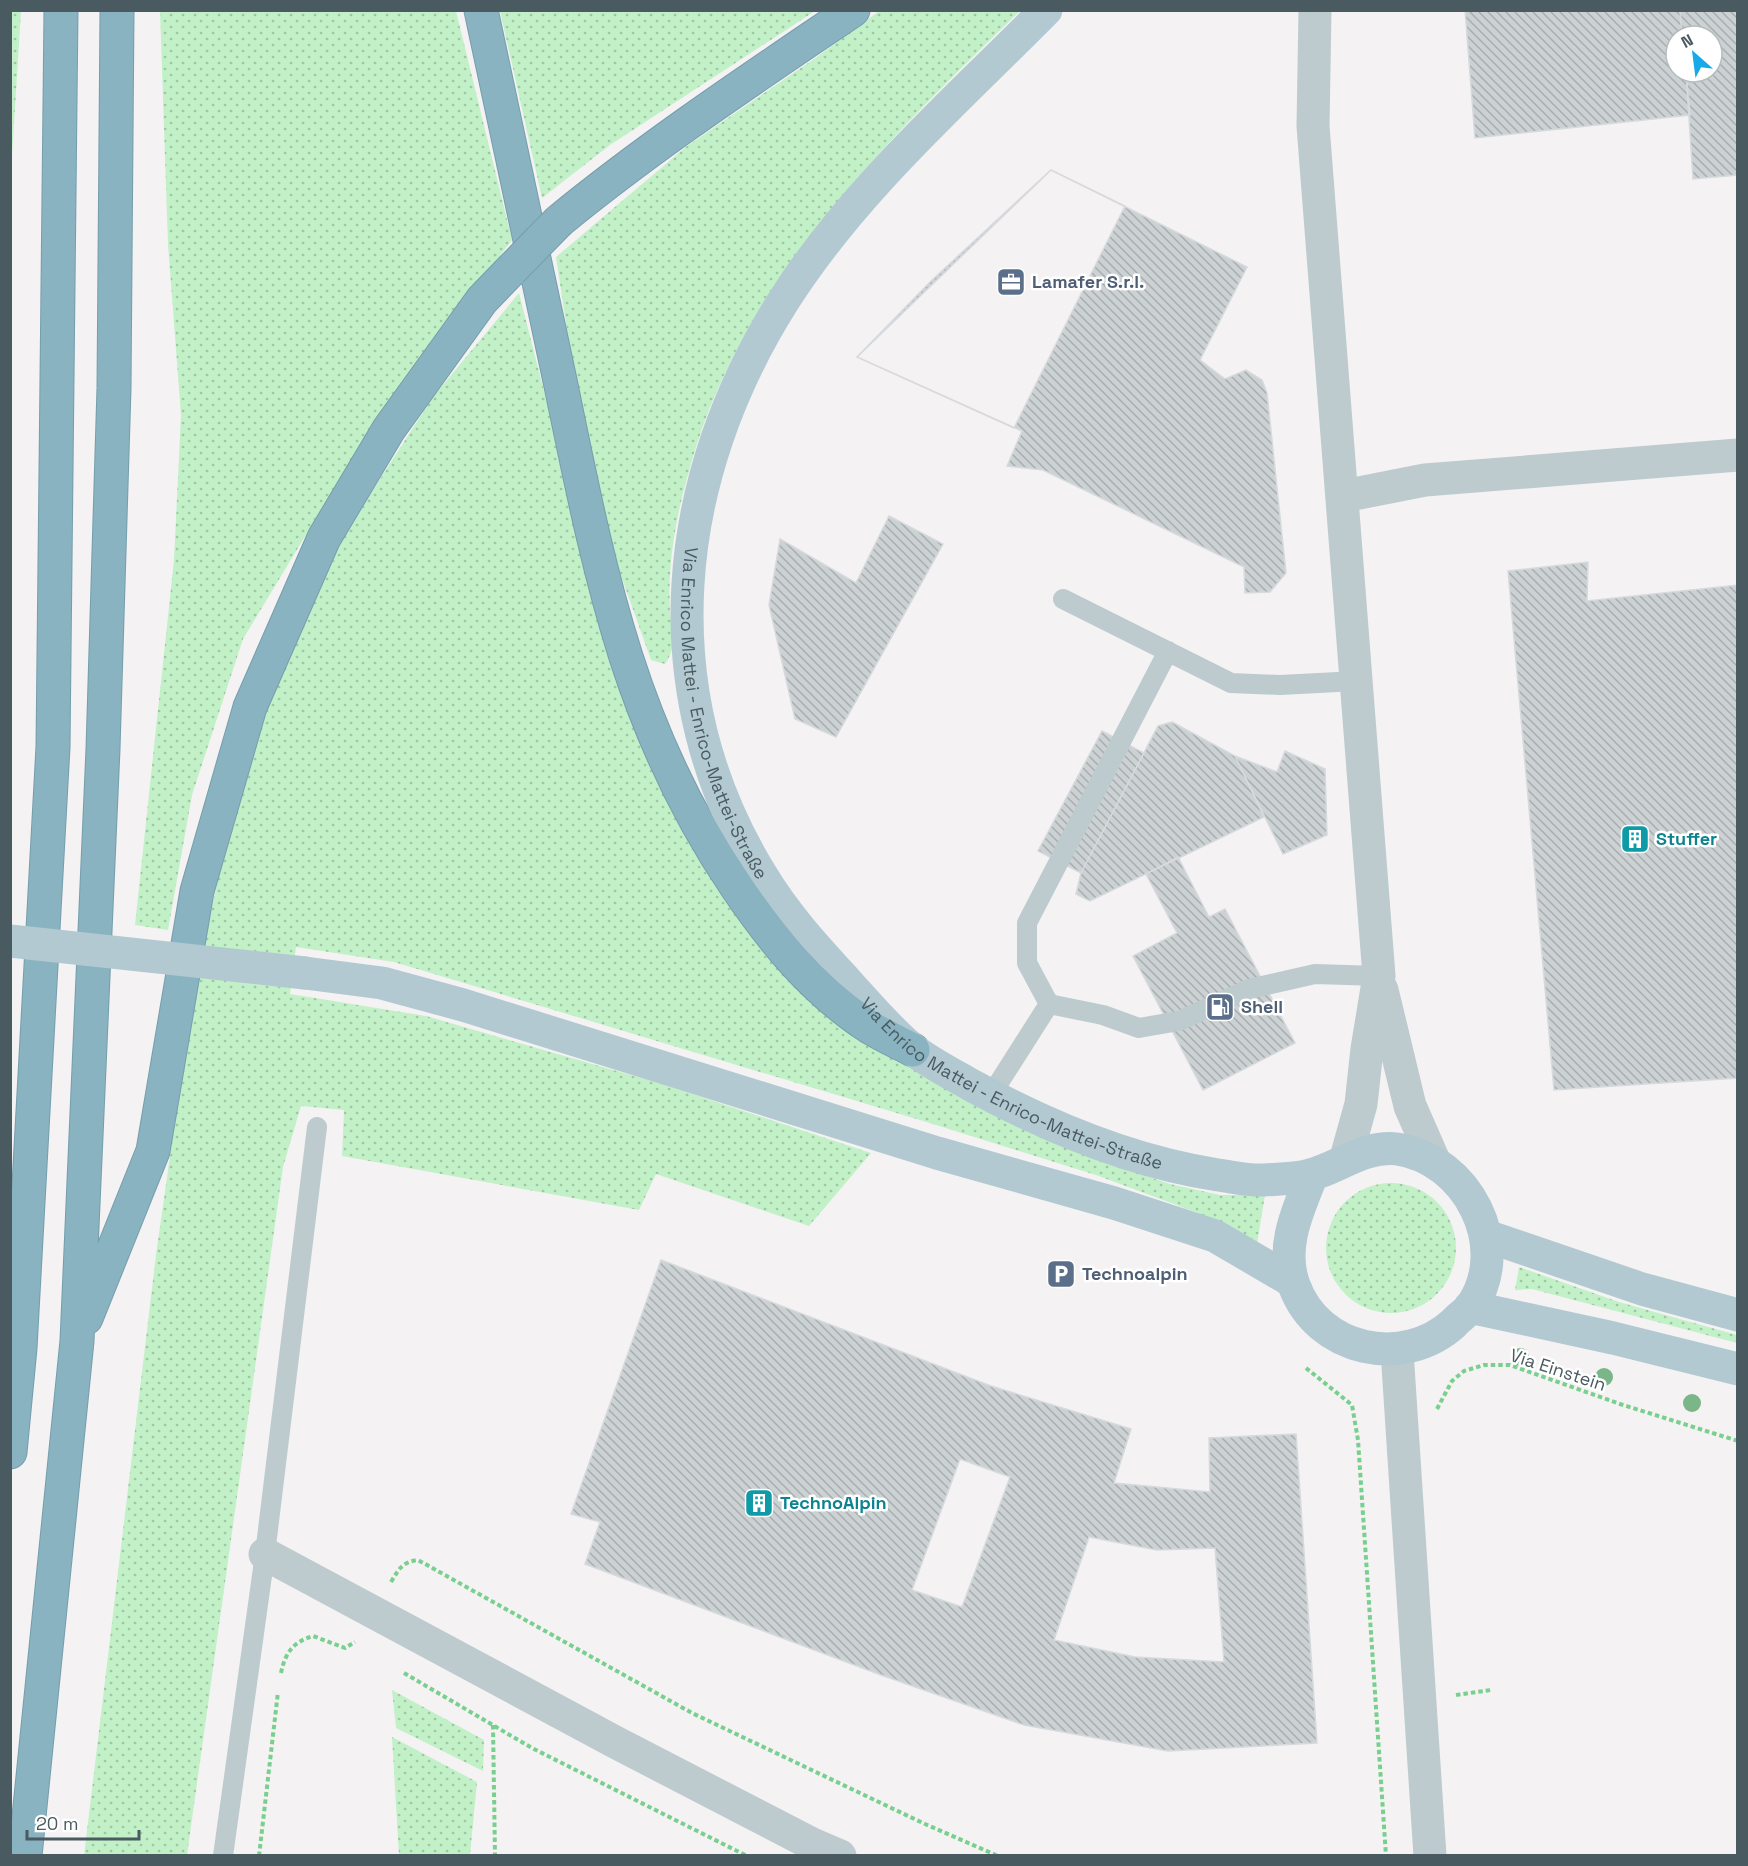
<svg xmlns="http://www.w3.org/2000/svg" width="1748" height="1866" font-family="'Space Grotesk',sans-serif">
	<defs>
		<pattern id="grass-dots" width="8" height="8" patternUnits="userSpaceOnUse" patternTransform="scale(1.5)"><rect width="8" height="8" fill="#c2f1c8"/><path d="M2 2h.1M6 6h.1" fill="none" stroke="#a0c6a6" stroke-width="1.8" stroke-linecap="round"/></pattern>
		<pattern id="building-back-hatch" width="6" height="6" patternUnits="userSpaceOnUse" patternTransform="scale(1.5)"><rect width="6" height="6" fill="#ccd1d4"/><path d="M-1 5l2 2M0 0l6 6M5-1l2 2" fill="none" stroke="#a8adaf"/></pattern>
	</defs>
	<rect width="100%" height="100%" fill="#f4f2f3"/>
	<path fill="url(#grass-dots)" d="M11,10l10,1 -10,161 -1,-161z
		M160,11h296l56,229 -133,174 -136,225 -51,156 -24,135 -33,-5 39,-365 7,-145 -13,-171z
		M500,11v-1l315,1 -205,134 -68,53z
		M879,11h141c-129,125 -269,261 -324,436 -17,56 -29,107 -26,165 2,20 7,35 -5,52l-14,-4 -37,-104 -44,-206 -14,-93 131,-111 127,-87z
		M519,293l41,161 82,265 146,231 285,201 97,33 50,11h45l-8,49 -59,-31 -102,-38 -176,-55 -526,-158 -98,-15 -6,47 136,22 236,68 209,69 -62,73 -153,-52 -17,36 -297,-54 2,-46 -43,-4 -18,61 -96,688 -103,1 72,-601 37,-261 48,-221 47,-125 55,-112 90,-139z
		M1326 1248a65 65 0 1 1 130 0a65 65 0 1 1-130 0Z
		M1519,1267l100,35 118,33v8l-205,-54 -17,1z
		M392,1690l92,50 -1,31 -87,-43z
		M392,1737l85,45 -7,73h-71z"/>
	<path fill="url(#building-back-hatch)" stroke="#d6dadd" stroke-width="1.5" fill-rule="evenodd" d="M1465,10h215l2,26h-6v36h10l4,43 -215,23z
		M1680,10h58v165l-45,4 -7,-107h26v-36h-30z
		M1051,170l196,97 -47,93 25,19 21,-9 16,10 5,13 19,180 -16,19 -25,1 -1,-26 -201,-97 -36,-4 15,-35 -165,-74 73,-75z
		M1051,170l74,36 -111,222 -157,-71z
		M889,516l54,28 -107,193 -41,-18 -26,-114 11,-66 76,44z
		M1588,562l-1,39 151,-16v493l-184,12 -46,-519z
		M1172,722l63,34 29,61 -174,84 -14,-7 5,-21 77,-147z
		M1102,731l42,22 -63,120 -43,-22z
		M1285,751l40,18 2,66 -44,19 -48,-98 42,16z
		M1178,857l31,60 16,-8 70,134 -92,47 -70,-134 44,-23 -31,-59z
		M661,1260l330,126 140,43 -17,54 96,9 -1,-54 87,-4 21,309 -149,8 -144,-26 -143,-50 -296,-111 15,-42 -29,-8zM960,1459l50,18 -48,130 -50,-17zM1089,1537l68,13 58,-2 9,114 -89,-5 -81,-17z"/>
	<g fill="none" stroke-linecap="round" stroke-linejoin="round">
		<g stroke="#759ead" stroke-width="35">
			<path id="motorway" d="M481,10c26,123 52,245 78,366 39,187 67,348 177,510 35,52 74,100 126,136 15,11 34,19 51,28
				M559,221c94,-77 194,-143 294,-211
				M86,1318l67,-167 44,-260 53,-184 74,-169 65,-109 93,-129 29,-30
				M10,1452l10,-104 33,-601 8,-737
				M25,1856l52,-515 26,-592 11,-361 3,-378"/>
		</g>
		<path stroke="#79d08e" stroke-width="4" stroke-dasharray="4.5 3" stroke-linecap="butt" d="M1306,1368l46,37 6,35 28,416
			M1437,1409l15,-28 12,-10 20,-6h26l110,39 118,37
			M391,1582c8,-13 11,-20 27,-22l274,153 233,111 73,32
			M281,1673c4,-20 12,-31 32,-37l32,12 10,-6
			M404,1673l128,75 215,108
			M1456,1695l35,-5
			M493,1725l2,131
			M259,1856l19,-164"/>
		<path stroke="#bdcbce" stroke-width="20" d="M1063,599l168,84 49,2 77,-4
			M1168,651l-141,272v40l22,41 54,11 36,13 40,-7 70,-32 66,-15 64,2
			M991,1095l58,-91
			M223,1856l42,-302 52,-427"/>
		<path stroke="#bdcbce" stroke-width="33" d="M1315,10l-2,116 66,850 -12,73 -6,55 -15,54
			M1344,496l81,-16 313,-25
			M1382,990l28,116 25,57
			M1397,1351l33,505
			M265,1554l350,188 197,102 28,12"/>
		<g stroke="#b2c9d1" stroke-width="33">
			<path id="s1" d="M1046,10c-91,92 -192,180 -262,290 -113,178 -136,391 -22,576 24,40 55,73 86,107 20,22 41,47 64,66 18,14 40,25 59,36 77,42 160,77 247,90 15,2 31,6 46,5 14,-1 32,-1 46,-5 28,-7 55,-30 87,-26 70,10 116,97 74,158 -5,6 -12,10 -17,16 -50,46 -136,29 -160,-38 -14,-38 4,-75 18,-110"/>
			<path d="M305,973l77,10 81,22 474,148 177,50 101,33 77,45"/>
			<path d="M1487,1236l155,53 96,26"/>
			<path d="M1470,1307l143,31 125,31"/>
		</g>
		<use href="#motorway" stroke="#8ab3c1" stroke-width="33"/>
		<g stroke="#759ead" stroke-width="35" stroke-linecap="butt">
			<path id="motorway-bridge" d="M511,270l48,-49"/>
		</g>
		<path stroke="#b2c9d1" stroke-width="33" d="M10,941l295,32"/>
		<use href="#motorway-bridge" stroke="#8ab3c1" stroke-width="33"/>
	</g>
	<g fill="#7ab688">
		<circle cx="1520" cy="1357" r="9"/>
		<circle cx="1604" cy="1377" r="9"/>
		<circle cx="1692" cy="1403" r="9"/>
	</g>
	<defs>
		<g id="office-square" transform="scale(1.5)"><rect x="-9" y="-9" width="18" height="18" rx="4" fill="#5c6f8a" stroke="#fff"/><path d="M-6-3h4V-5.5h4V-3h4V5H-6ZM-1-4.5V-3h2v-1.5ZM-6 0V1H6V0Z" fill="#fff"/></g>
		<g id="building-square" transform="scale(1.5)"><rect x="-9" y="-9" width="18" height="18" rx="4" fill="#0f9aa8" stroke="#fff"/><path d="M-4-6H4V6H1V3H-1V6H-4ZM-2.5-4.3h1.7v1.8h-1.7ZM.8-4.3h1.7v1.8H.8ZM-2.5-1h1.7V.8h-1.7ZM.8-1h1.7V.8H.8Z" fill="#fff"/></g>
		<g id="fuel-square" transform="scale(1.5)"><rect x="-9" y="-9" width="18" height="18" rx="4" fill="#5c6f8a" stroke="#fff"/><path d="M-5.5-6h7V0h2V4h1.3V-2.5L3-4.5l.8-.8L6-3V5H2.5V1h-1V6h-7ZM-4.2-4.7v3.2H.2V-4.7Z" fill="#fff"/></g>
		<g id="parking-square" transform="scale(1.5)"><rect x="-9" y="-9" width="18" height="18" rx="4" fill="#5c6f8a" stroke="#fff"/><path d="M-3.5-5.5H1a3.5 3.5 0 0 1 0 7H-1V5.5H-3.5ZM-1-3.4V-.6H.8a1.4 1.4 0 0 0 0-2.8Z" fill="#fff"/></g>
	</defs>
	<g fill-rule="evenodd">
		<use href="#office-square" x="1011" y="282"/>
		<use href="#building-square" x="1635" y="839"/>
		<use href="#fuel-square" x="1220" y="1007"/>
		<use href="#parking-square" x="1061" y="1274"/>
		<use href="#building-square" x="759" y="1503"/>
	</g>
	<g text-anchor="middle" stroke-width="5" stroke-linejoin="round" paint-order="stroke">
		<g font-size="18" font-weight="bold" fill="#4e5e75" stroke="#fff" text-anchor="start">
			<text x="1032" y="288">Lamafer S.r.l.</text>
			<text x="1241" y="1013">Shell</text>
			<text x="1082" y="1280">Technoalpin</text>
		</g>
		<g font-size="18" fill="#495b60" stroke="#fff">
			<text dy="6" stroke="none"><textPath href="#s1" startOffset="830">Via Enrico Mattei - Enrico-Mattei-Straße</textPath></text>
			<text dy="6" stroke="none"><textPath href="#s1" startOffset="1334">Via Enrico Mattei - Enrico-Mattei-Straße</textPath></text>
			<text transform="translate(1558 1370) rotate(18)" y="6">Via Einstein</text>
		</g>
		<g font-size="18" font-weight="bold" fill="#0d838f" stroke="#fff" text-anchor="start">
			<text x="1656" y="845">Stuffer</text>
			<text x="780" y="1509">TechnoAlpin</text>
		</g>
	</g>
	<rect width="1748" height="1866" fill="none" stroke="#495b60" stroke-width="24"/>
	<g transform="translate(1694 54) rotate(332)"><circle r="28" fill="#ffffff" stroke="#b6bdbf" stroke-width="1.5"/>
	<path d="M0-4.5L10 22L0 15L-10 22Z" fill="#18aae8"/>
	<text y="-9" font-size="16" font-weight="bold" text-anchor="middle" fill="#495b60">N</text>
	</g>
	<path d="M27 1830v9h112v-9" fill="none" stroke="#495b60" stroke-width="3"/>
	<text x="36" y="1830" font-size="18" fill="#495b60" stroke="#ffffff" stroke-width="4.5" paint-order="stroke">20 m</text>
</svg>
